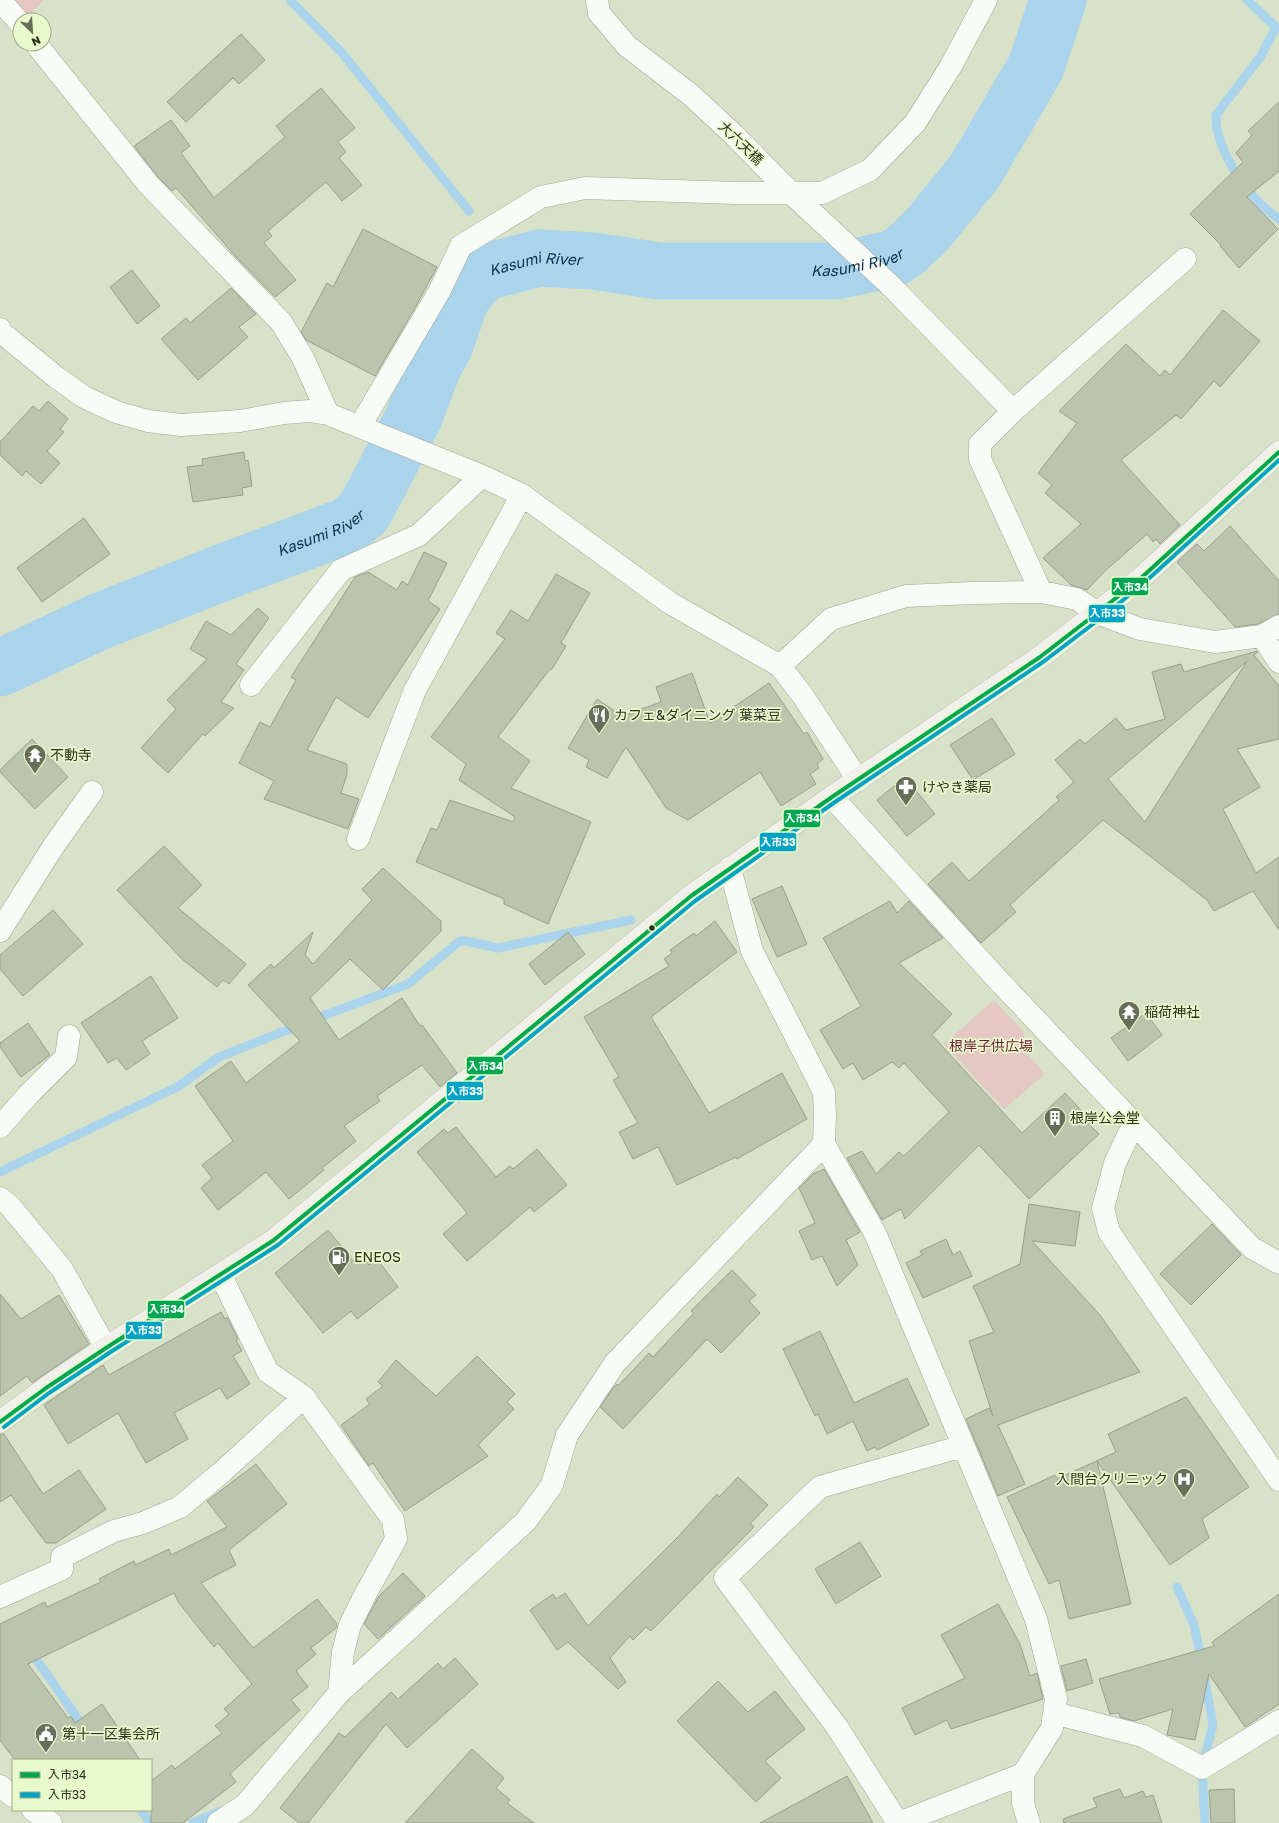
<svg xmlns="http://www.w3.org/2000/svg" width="1279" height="1823" font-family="'Golos Text','Noto Sans JP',sans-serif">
	<rect width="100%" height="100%" fill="#d8e2c8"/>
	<path fill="#e5c7c3" d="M8,0h36l-19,19z
		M994,1000l30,32v18l21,24 -41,35 -60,-65z"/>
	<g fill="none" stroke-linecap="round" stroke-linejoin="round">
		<path stroke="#aad3ec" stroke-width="9" d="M290,0l52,53 127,158
			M1247,0l29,27 -15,29 -45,59c0,5 0,12 2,18 8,32 34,68 61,86
			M501,252l11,12
			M312,1020l96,-36 52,-43h6l32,7 133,-28
			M0,1172l177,-85 42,-30 81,-32
			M1177,1587l17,38 8,37
			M29,1650l20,27 36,52
			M1204,1675l9,50 -11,43 3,55
			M141,1810l9,13
			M193,1823l28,-12"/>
		<path stroke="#aad3ec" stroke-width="57" id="s1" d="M0,668l98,-46 131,-52 118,-44 17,-14 50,-95 19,-50 13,-25 15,-44 21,-25 57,-15 54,3 66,10h176l57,-12 13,-8 22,-21 48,-59 61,-104 22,-67"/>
	</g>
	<path fill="#bbc4ac" stroke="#99a08d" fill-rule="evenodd" d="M241,34l24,26 -26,24 -6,-6 -47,44 -19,-20z
		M321,88l34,40 -17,14 8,10 -7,6 23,27 -20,16 -16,-19 -58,49 4,5 -8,7 32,37 -21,17 -38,-39 -61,-70 -4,3 -14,-14 -24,-31 37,-26 19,26 -9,7 33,45 71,-61 -9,-11z
		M1279,102v69l-32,26 31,32 -39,39 -19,-22 1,-1 -31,-31 53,-52 -7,-9 16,-18 -4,-4z
		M363,229l74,38 -21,39 -41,70 -69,-36 -5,-8 26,-49 6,4z
		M132,270l28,36 -23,18 -27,-37z
		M231,288l25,26 -17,13 9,10 -50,43 -37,-41 25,-21 4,5z
		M1223,310l37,31 -40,46 -6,-6 -33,38 -5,-4 -55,45 59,65 -20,19 -4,-5 -3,3 -6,-8 -43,38 -17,18 -16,-5 -28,-27 38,-34 -36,-31 7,-8 -14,-12 39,-50 -18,-12 67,-67 34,32 5,-6 5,5z
		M48,401l20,18 -8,10 4,3 -17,19 13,12 -19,21 -15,-13 -4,5 -22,-21v-13l33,-36 6,5z
		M244,452l1,9 3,-1 4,26 -10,2 1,7 -50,7 -6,-35 16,-2 -1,-6z
		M84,518l26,36 -68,48 -25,-34z
		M1230,526l49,55v33l-21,10 -23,3 -58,-65 20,-18 7,7z
		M424,552l23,11 -19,38 12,8 -72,109 -32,-21 -29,53 40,14v10l-6,19 18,6 -11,30 -84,-30 10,-18 -35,-18 21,-41 10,5 26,-47 -5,-3 64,-100 13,-5 29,18 5,-9 6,4z
		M556,574l34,19 -29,50 5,3 -14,23h-2l-52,68 32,24 -19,27 80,34 -43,102 -44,-20v-5l-88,-37 15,-34 6,2 13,-30 63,22 2,-5 -56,-37 7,-16 -35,-27 74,-98 -9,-6 15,-23 17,11z
		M258,608l11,10 -33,46 8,6 -23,32 13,6 -29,28 -2,-2 -35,39 -27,-25 35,-39 -9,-9 40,-41 -17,-10 16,-28 25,14z
		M1257,651l1,1 -4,3 25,31v53l-42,10 23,38 -37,22 33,64 23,-16v73l-26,-39 -39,20 -7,-11 -104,-80 -93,85 6,7 -35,31 -53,-59 24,-22 17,19 90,-81 -3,-3 18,-15 -19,-22 25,-21 5,5 31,-26 10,12 39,-11 -13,-47 29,-8 3,8zM1247,661l-102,161 -37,-43z
		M692,673l18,50 59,-40 35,51 3,-2 16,27 -6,5 2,4 -9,6 6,10 -35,22 -21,-34 -72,48 -22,-12 -40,-61 -19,31 -21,-11 3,-7 -21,-12 29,-49 25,17 39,-14 -5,-15z
		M992,718l23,36 -42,26 -23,-35z
		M32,739l36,38 -33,32 -35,-37v-2z
		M905,777l30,37 -28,22 -30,-36z
		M164,846l38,39 -24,23 68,56 -17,20 -6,-4 -6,7 -35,-28 -65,-69z
		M383,868l58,53v10l-58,59 -33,-31 -40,39 29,42 63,-42 18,28 2,-1 35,48 -17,14 -18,-22 -45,31 3,5 -36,25 12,15 -34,27 2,2 -35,29 -23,-27 -48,38 -17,-22 11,-10 -10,-13 31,-24 -38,-55 36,-25 15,22 54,-42 -52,-56 23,-21 3,4 39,-36 -8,23 8,9 59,-64 -10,-11z
		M782,886l25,58 -30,13 -25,-58z
		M890,901l7,12 12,-12 34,37 -44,25 53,51 -20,21 90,98 43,-40 26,28 -3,2 11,11 -70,65 -50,-54 -74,74 -4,-10 -19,11 -35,-62 15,-7 14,23 23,-22 5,4 45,-44 -45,-49 -5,5 -7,-6 -29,18 -10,-17 -10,6 -23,-39 41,-24 -38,-68z
		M53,910l30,34 -60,52 -23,-27v-14z
		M715,921l22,31 -86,65 58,96 73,-40 25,46 -70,40 -1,-2 -59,28 -19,-38 -25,12 -14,-27 19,-9 -25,-43 6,-3 -35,-60 85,-51 -5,-7 8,-6 -2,-3 24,-17 2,3z
		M568,932l17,22 -40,31 -16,-21z
		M151,976l27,42 -36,23 8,13 -24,16 -9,-12 -9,5 -27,-40z
		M1146,1013l16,22 -34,26 -17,-23z
		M28,1023l22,32 -29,22 -21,-30v-4z
		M456,1127l40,50 14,-11 3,3 24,-20 30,36 -33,27 -4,-5 -63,54 -24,-27 24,-21 -50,-61 27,-23 4,4z
		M824,1169l36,63 -14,8 12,25 -21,21 -15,-30 -10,4 -13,-29 16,-8 -16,-35 14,-14z
		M1029,1204l51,8 -5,34 -43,-5 68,74 40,57 -142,53 27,59 -27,12 -32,-77 23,-11 4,8 -24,-75 25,-9 -21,-46 47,-22z
		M1212,1224l29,31 -50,50 -31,-31z
		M328,1230l26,32 8,-6 7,9 8,-6 21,28 -41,32 -6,-8 -28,22 -48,-60z
		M946,1239l7,16 7,-4 12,25 -49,22 -17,-35 16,-8 -2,-4z
		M732,1270l24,25 -7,6 11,12 -39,40 -14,-14 -84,90 -23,-22 13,-19 4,-4 1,2 31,-33 4,4 41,-44 -3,-2z
		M0,1294l21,25 38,-24 30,49 -57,39 -5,-7 -27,20z
		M221,1312l4,7 2,-2 11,22 -2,1 6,11 -9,5 17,28 -23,15 -7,-11 -46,25 14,26 -42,24 -28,-50 -50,31 -24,-39 59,-40 6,10z
		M820,1331l34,72 53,-25 22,47 -52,25 -2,-3 -8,4 -14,-30 -26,13 -9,-20 -3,2 -32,-67z
		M477,1356l38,38 -8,8 7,7 -36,36 10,11 -83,55 -32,-48 -4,3 -28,-41 29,-21 -4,-5 17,-13 -5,-4 18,-22 40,36z
		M1186,1397l63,90 -47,32 7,19 -39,27 -73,-104 34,143 -62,15 -10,-39 -10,4 -42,-87 48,-22 2,4 59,-27 -8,-18z
		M0,1434h4l39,60 36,-24 27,39 -50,34h-10l-35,-48 -11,7z
		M256,1464l31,40 -58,46 7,15 -35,18 52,65 64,-49 20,25 -1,4 -25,20 5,6 -20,17 12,16 -17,13 9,10 -70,64 6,8 -53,41h-32v-42l21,-16 3,4 47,-36 -7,-7 14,-12 -5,-5 28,-25 -34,-41 -4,4 -35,-44 -5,-10 -146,71 40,54 3,-2 4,7 27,-19 38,56h-125l-15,-20v-116l45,-22 2,5 54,-25 -2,-3 35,-18 1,4 34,-16 2,6 56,-28 -20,-26z
		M738,1477l30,28 -18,19 4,3 -103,104 -5,-4 -13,13 -3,-4 -20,22 16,24 -8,7 -50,-47 -11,8 -27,-40 23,-16 3,5 9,-6 23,33 89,-88 40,-44 2,3z
		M860,1542l21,34 -45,28 -21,-35z
		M403,1573l22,23 -47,43 -14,-15 15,-28z
		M1279,1594v110l-34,23 -36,-53 -14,66 -28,-5 6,-26 -39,12 -14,-4 -1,-4 -9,1 -11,-35 115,-33 -2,-4z
		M998,1604l22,40 10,32 7,-3 6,26 -92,30 -4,-9 -32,15 -13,-27 63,-30 -24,-43z
		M455,1658l23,26 -71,64 -21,-24 -78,99h-9l-19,-15 59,-75 6,4 46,-45 7,7 40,-36 5,6z
		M1086,1659l7,24 -26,8 -6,-25z
		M718,1681l30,31 27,-21 30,38 -40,32 16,17 -25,24 -79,-81z
		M472,1749l32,29 -8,10 14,12 -3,3 27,20h-129z
		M847,1776l26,47h-113z
		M1120,1789l4,9 19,-7 3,6 7,-2 9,28h-98l-1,-4 34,-12 -4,-9z
		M1234,1789l1,34h-24l-2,-33z"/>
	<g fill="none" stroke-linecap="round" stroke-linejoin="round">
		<g stroke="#9fa793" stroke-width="23">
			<path id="minor" d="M0,0l20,23
				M597,0l2,13 28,33 64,49 42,39 58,59 99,92 123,126
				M36,44l113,141 132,137 22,36 25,56
				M0,329l2,4 54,44 28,20 32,15 32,9 33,4 59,-4 44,-8 25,-2 19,3 154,62 40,19 148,108 110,63 23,30 55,84
				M360,426l79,-134 22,-46 80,-49 44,-9 151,5h86l48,-23 45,-47 36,-57 35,-66
				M1041,592l-61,-133v-15l33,-33 172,-152
				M1262,636l17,26
				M780,666l51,-47 75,-23 66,-3 69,-1 36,7 20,14 43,16 75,13 47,-6 17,-10
				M251,685l90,-115 78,-35 63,-59
				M832,797l166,183 254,268 27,15
				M358,839l57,-149 107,-195
				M0,931l53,-84 39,-55
				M1134,1123l-19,40 -12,45 6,24 170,248
				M0,1127l29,-33 37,-37 3,-21
				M824,1144l51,89 38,92 123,294 20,80 -4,29 -29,46 -124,49
				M0,1198l9,7 53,64 44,79
				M221,1276l47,96 36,25 89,123 3,19 -30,54 -16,32 -7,27 -4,41
				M0,1597l62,-28v-12l52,-26 29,-8 37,-16 42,-35 82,-75
				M1054,1713l89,23 59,32 77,-47
				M1023,1774v29l6,20
				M0,1786l13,10
				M33,1810l18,13
				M218,1823l27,-18 94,-112 187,-172 26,-36 15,-50 48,-72 209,-219 1,-29 -1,-23 -72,-141 -22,-83
				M898,1823l-61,-96 -112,-149 95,-91 143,-41"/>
		</g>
		<g stroke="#bac0b2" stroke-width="23">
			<path id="major" d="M0,1422l46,-34 60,-40 168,-108 417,-344 141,-99 208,-140 57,-44 43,-34 139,-127"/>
		</g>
		<use href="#minor" stroke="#f9fbf7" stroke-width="22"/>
		<use href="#major" stroke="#f2f0ea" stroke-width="22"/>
		<g stroke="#e8facb" stroke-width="7">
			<path id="bus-1" d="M0,1422l46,-34 60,-40 168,-108 417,-344 141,-99 208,-140 57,-44 43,-34 139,-127"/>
		</g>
		<g stroke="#e8facb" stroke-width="7">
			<path id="bus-2" d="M4,1427l45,-34 60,-40 169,-108 417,-344 140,-99 208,-140 58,-44 43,-35 135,-123"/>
		</g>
		<use href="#bus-1" stroke="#00a651" stroke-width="4"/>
		<use href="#bus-2" stroke="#02a3c5" stroke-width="4"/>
	</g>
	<defs>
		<g id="restaurant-pin" transform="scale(1.15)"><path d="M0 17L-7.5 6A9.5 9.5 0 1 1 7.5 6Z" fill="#676f5a" stroke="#e8facb"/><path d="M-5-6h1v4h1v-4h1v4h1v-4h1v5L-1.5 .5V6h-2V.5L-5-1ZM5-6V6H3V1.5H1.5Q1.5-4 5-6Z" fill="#fff"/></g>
		<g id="temple-pin" transform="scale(1.15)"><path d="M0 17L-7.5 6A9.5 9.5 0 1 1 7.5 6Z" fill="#676f5a" stroke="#e8facb"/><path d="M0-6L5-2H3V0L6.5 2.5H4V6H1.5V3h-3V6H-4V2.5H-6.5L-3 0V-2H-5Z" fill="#fff"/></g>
		<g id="pharmacy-pin" transform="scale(1.15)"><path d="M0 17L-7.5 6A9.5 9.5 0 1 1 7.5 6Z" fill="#676f5a" stroke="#e8facb"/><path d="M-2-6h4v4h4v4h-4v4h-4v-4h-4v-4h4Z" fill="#fff"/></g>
		<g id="building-pin" transform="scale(1.15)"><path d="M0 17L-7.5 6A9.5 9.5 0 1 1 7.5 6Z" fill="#676f5a" stroke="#e8facb"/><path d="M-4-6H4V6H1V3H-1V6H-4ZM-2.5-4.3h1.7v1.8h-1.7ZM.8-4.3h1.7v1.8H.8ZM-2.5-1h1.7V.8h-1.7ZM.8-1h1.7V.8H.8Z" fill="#fff"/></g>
		<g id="fuel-pin" transform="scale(1.15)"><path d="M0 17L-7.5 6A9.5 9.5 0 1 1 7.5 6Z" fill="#676f5a" stroke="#e8facb"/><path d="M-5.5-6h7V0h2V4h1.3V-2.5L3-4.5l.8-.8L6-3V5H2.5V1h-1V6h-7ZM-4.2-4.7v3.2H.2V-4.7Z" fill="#fff"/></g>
		<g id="hospital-pin" transform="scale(1.15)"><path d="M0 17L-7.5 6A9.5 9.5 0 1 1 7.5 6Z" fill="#676f5a" stroke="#e8facb"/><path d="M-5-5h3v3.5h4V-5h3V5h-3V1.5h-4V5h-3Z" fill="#fff"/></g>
		<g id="civic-pin" transform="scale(1.15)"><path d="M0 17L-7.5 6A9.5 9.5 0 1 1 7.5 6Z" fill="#676f5a" stroke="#e8facb"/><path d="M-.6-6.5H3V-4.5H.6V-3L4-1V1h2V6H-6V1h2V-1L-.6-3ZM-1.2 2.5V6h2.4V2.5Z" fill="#fff"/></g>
	</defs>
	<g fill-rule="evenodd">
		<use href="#restaurant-pin" x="599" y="715"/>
		<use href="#temple-pin" x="35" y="755"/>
		<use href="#pharmacy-pin" x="906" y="787"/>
		<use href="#temple-pin" x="1129" y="1012"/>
		<use href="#building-pin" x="1055" y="1118"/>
		<use href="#fuel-pin" x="339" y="1257"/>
		<use href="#hospital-pin" x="1184" y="1479"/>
		<use href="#civic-pin" x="46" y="1734"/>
	</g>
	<circle fill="#2a311f" stroke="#e8facb" stroke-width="1.5" cx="652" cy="928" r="3.5"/>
	<g text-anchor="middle" stroke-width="3.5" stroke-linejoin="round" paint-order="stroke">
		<g font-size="14" fill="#2a311f" stroke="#e8facb">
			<text transform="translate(741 143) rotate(44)" y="5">大六天橋</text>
		</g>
		<g font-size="14" fill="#2a311f" stroke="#e8facb" text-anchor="start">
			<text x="614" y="720">カフェ&amp;ダイニング 葉菜豆</text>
			<text x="50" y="760">不動寺</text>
			<text x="922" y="792">けやき薬局</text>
			<text x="1144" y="1017">稲荷神社</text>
			<text x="1070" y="1123">根岸公会堂</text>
			<text x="354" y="1262">ENEOS</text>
			<text x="1168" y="1484" text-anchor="end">入間台クリニック</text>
			<text x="62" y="1739">第十一区集会所</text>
		</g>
		<g font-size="14" fill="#711e3a" stroke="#e8facb">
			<text x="991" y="1051">根岸子供広場</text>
		</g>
		<g font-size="15" font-style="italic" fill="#05304e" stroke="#e8facb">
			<text dy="5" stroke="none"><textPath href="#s1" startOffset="1044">Kasumi River</textPath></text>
			<text dy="5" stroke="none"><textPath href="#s1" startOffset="720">Kasumi River</textPath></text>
			<text dy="5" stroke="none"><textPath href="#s1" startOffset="348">Kasumi River</textPath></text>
		</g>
	</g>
	<g stroke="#e8facb" stroke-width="1.5">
		<rect x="1111" y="577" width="38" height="19" rx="4" fill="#00a651"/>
		<rect x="1088" y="604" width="38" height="19" rx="4" fill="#02a3c5"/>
		<rect x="783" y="809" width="38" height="19" rx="4" fill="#00a651"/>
		<rect x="759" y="832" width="38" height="20" rx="4" fill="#02a3c5"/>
		<rect x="466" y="1056" width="38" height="19" rx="4" fill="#00a651"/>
		<rect x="446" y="1081" width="38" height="20" rx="4" fill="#02a3c5"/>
		<rect x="147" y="1300" width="38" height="19" rx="4" fill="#00a651"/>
		<rect x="125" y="1321" width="38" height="19" rx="4" fill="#02a3c5"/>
	</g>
	<g font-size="11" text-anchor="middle" font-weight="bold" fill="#fff">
		<text x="1130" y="591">入市34</text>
		<text x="1107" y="617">入市33</text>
		<text x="802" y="822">入市34</text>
		<text x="778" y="846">入市33</text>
		<text x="485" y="1070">入市34</text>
		<text x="465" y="1095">入市33</text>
		<text x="166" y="1313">入市34</text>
		<text x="144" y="1334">入市33</text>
	</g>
	<rect x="12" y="1759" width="140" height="52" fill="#e8facb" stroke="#9caa86"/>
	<rect x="20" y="1772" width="20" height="6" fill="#00a651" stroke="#9caa86"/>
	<text x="48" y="1779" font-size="12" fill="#2a311f">入市34</text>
	<rect x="20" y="1792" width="20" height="6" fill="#02a3c5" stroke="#9caa86"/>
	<text x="48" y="1799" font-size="12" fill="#2a311f">入市33</text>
	<g transform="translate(32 32) rotate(155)"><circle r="19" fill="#e8facb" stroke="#9caa86"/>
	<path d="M0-3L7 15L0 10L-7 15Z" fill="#676f5a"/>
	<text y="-6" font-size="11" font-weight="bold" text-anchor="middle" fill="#2a311f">N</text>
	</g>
</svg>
